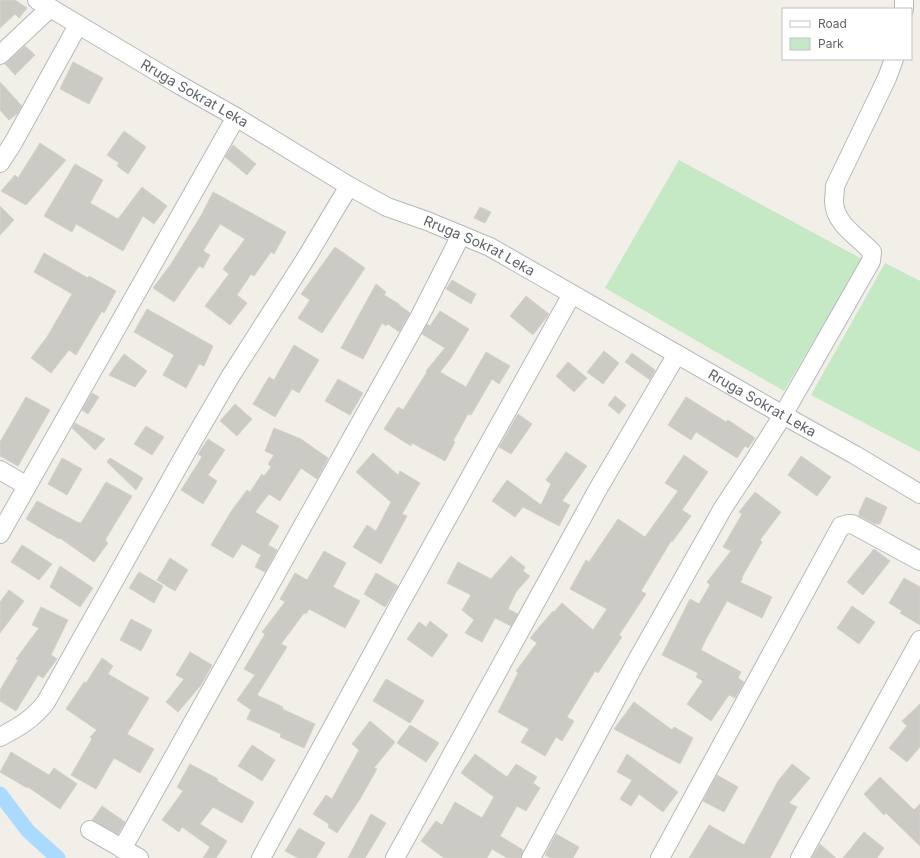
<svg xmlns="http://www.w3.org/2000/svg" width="920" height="858" font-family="Inter,sans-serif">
	<rect width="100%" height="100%" fill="#f1efe8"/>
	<path fill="#c5e8c5" d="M679,160l183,99 -78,132 -179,-103z
		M885,263l35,18v171l-109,-57z"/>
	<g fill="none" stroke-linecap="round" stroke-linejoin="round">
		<path stroke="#aadaff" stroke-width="15" d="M0,794l28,37 30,27"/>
	</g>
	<path fill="#cccac5" stroke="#d6d1c6" d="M0,0h15l12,8 -8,10 -4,-4 -15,14z
		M25,46l10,9 -20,20 -10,-11z
		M73,62l30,16 -14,26 -29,-15z
		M0,82l22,24 -4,7 -9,7 -9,-10z
		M124,131l22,16 -18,27 -11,-8 2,-3 -12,-8z
		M40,143l26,17 -40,45 -25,-14 14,-16 3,3z
		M233,145l23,19 -9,11 -22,-18z
		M75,164l28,16 -13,23 28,16 24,-32 25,19 -13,18 -11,-8 -20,35 -47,-27 -4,8 -28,-16z
		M213,192l73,40 -12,22 -3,-2 -17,24 -3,-2 -14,21 10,8 -17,22 -25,-19 24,-32 -6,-5 22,-30 -25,-15 -17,27 7,4 -7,13 -4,-2 -25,36 -21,-14 18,-24 31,-50z
		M0,206l14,14 -14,15z
		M480,207l11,5 -6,11 -11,-5z
		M335,247l30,21 -43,65 -24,-15 12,-18 -9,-6z
		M44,253l44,25 1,-2 27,15 -12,22 -2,-2 -26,44 -7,-5 -18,23 -20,-15 16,-21 25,-43 -38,-22z
		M452,280l24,14 -5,10 -25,-15z
		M376,284l10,8 -2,3 15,9v1l11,8 -11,19 -11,-8 -2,2 -4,-3 -19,36 -22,-11z
		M526,296l23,18 -16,21 -23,-19z
		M147,309l66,37 -9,20 -5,-2 -13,24 -23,-13 11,-20 -40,-23z
		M440,311l29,18 -18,29 -11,14 26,15 20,-35 24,14 -11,18 -7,-5 -21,36 -3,-1 -15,27 2,1 -10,19 -33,-18 -1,3 -27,-17 14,-22 5,3 24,-38 -1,-1 19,-23 -23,-14 5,-10 3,2z
		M294,345l25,15 -20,33 -7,-4 -17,28 -22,-13 16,-27 5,3z
		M604,351l15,12 -16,21 -16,-12z
		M632,353l23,17 -5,10 -25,-18z
		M124,354l23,17 -12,16 -26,-12z
		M568,362l19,16 -13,14 -18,-16z
		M338,379l25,14 -13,22 -25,-14z
		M92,393l7,4 -11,17 -6,-4z
		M615,396l11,9 -7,9 -11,-9z
		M26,397l24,13 -32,56 -18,-10v-14z
		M686,397l40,25 2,-2 27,18 -7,10 -3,-2 -8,12 -41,-26 -5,8 -23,-15z
		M235,404l17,15 -15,17 -17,-15z
		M518,414l14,10 -21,30 -12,-7z
		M75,423l30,16 -10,11 -23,-22z
		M146,426l18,11 -12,18 -18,-11z
		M274,428l27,11 27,19 -11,21 -16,-11 -21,33 -11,-7 -14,18 24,14 -11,19 9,5 -12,22 -10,-5 6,-12 -19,-11 -9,14 -22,-13 21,-35 15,-20 3,2 12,-18 2,2 7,-9 -3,-3 6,-9 -9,-4z
		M208,439l17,11 -17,25 9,6 -14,23 -22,-14 21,-33 -4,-3z
		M566,452l21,14 -25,35 8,4 -11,21 -36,-19 -8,10 -23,-16 15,-21 34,25 10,-21 -5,-4z
		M373,453l25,22 2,-4 20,12 -18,31 5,2 -26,48 -28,-17 14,-22 9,6 15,-29 -35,-30z
		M684,455l24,17 -26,38 9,6 -19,26 -1,-1 -30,50 5,3 -27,41 3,2 -24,36 -3,-2 -28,46 7,4 -12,20 -6,-4 -11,19 -24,-14 8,-13 -31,-17 20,-39 -2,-2 21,-28 -7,-5 23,-27 1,1 8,-9 31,27 14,-21 -37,-20 16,-29 3,2 29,-43 27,18 33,-46 -13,-8z
		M801,456l30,21 -14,19 -29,-21z
		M62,458l20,11 -15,26 -19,-11z
		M110,458l33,20 -7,12 -29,-28z
		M106,482l26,14 -27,44 3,3 -14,19 -34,-24 -1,1 -33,-20 11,-18 42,22 1,-1 1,1z
		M755,492l26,20 -21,28 2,2 -20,35 1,1 -3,4 32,15 -10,21 -35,-17 -21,38 -5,11 40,22 -3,6 6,4 -9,16 -6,-3 -18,26 -24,-17 16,-23 -7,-4 2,-4 -36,-18 28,-56 9,5 11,-19 -3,-3 24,-31 -8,-4 19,-33 -3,-2z
		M866,497l21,10 -7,17h-5l-16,-8v-4z
		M22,545l30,19 -13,16 -28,-18z
		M874,549l16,12 -27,34 -16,-13z
		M324,551l22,12 -13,24 27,14 -15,27 -36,-19 -3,5 -2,-1 -23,31 6,3 -30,48 26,12 -1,2 33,15 -11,24 -24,-11 1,-3 -34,-15 4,-9 -14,-10 18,-25 -11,-6 21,-35 -3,-2 23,-30 -5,-3 15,-26 12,7z
		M511,556l14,11 -2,4 7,5 -14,16 -8,17 10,5 -7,12 -16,-8 -13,24 -17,-9 9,-13 -12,-10 9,-15 -24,-12 11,-21 33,17z
		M170,558l18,12 -13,21 -18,-11z
		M60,566l33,22 -13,19 -30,-20z
		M139,572l24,14 -9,17 -25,-15z
		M376,573l22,13 -13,21 -21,-13z
		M904,578l16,9v38l-20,-12 2,-2 -13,-8z
		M9,590l15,11 -24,32v-31z
		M852,606l23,16 -16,22 -22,-16z
		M41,607l27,13 -17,35 6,4 -14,19 -5,-3 -22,36 -16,-10v-11l18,-30 -2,-1 23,-31 -7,-3z
		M131,619l21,11 -11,21 -21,-11z
		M430,621l18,14 -16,22 -25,-18 12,-17 7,5z
		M190,652l22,13 -11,20 -23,27 -12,-10 18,-23 -8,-4z
		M102,658l11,8 -5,8 41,24 -22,36 27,15 -14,24 -26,-15 -18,31 -25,-14 21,-36 -2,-2 7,-7 -31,-21 18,-27 2,1z
		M386,679l38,22 -14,22 -37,-22z
		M634,702l38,28 2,-3 19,11 -13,26 -66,-35z
		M920,704v43l-13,15 -18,-14 18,-22 -5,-5z
		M370,721l25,21 -21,26 3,1 -17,30 -23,34 -9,-6 1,-3 -16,-10 13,-19 6,4 27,-49 -7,-6z
		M410,725l29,18 -13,19 -29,-19z
		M252,745l23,15 -13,21 -24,-15z
		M11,752l38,23 5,-7 23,16 -17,25 -32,-22 -1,1 -27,-16z
		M475,754l32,23 9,-13 21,13 -4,6 7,5 -14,23 -9,-5 -17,30 23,14 -2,8h-14l-15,-9 -5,9h-43l-23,-17 15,-20 6,4 13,-23 27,16 12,-21 -33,-24z
		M627,754l51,38 -15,20 -24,-18 -8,12 -11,-7 12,-19 -15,-8z
		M190,764l28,15 -1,2 37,21 -12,21 -29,-16 -13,17 27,17 -11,17h-13l7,-11 -28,-20 -3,5 -17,-12 21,-29 -6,-4z
		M792,764l18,14 -21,25 8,4 -27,51h-81l20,-33 35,20 34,-64z
		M717,775l21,12 -14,25 -21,-11z
		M880,777l34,33 6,-6v42l-34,-33 -2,2 -20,-21z
		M102,806l23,16 -7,12 -26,-14z
		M371,814l15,9 -21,35h-17z
		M299,828l26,15 -9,15h-18l-13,-7z
		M864,832l20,16 -7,10h-34z
		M556,834l23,13 -6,11h-22l-6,-3z
		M820,844l16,14h-24z"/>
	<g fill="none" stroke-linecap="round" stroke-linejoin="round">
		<g stroke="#b5b8bc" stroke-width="20">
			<g id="minor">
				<path id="s1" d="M37,0l139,83 60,34 113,69 38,21 40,14 63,26 293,168 72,40 65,39"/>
				<path d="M904,9v-9"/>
				<path d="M0,55l50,-47"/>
				<path d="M0,163l13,-20 65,-118"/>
				<path d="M0,470l27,16"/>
				<path d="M0,534l236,-417"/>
				<path d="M0,737c19,-10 33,-18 46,-35l142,-253 42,-72 76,-119 43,-72"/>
				<path d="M90,830l49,28"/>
				<path d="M122,849l297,-531 42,-83"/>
				<path d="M261,858l137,-251 174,-313"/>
				<path d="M395,858l203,-369 79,-135"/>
				<path d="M531,858l105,-196 87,-154 29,-44 31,-49 88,-154 1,-9c-13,-15 -37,-27 -38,-50 0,-5 1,-10 1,-16l52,-108 7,-19"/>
				<path d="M660,858l181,-332 7,-2h4l68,37"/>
				<path d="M800,858l120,-218"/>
			</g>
		</g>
		<use href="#minor" stroke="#fff" stroke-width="18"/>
	</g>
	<g text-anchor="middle" stroke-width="4" stroke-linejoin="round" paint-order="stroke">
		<g font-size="14" fill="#5f6368" stroke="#fff">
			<text dy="5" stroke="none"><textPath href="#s1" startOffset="183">Rruga Sokrat Leka</textPath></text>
			<text dy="5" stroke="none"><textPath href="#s1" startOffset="507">Rruga Sokrat Leka</textPath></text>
			<text dy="5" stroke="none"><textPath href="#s1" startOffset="831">Rruga Sokrat Leka</textPath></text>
		</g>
	</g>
	<rect x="782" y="8" width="130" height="52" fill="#ffffff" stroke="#bfc1c3"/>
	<rect x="790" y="21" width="20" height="6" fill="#ffffff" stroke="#bfc1c3"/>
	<text x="818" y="28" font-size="12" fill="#5f6368">Road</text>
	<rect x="790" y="38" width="20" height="12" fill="#c5e8c5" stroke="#bfc1c3"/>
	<text x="818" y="48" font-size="12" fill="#5f6368">Park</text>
</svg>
